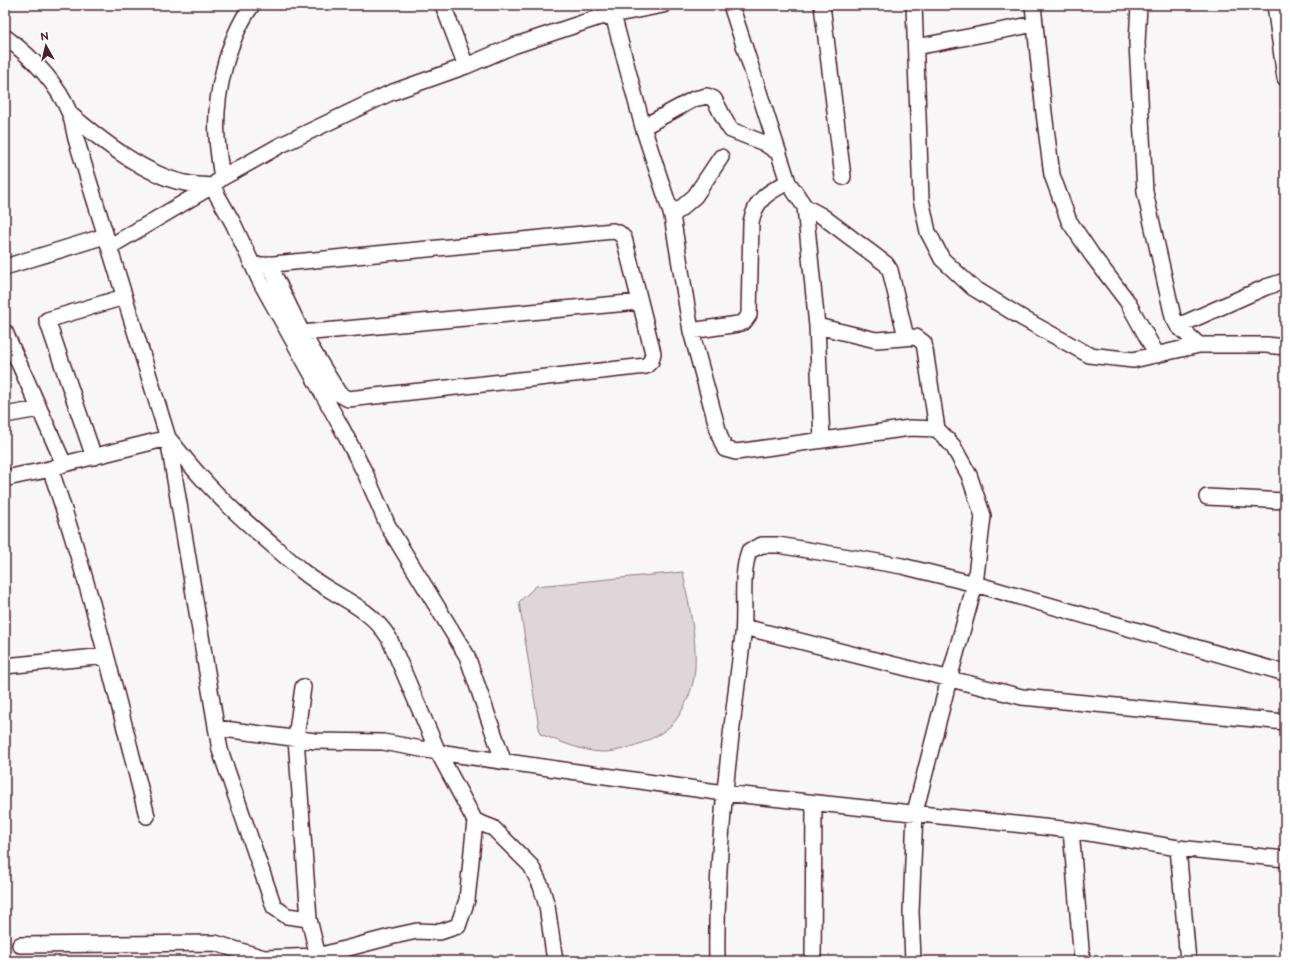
<svg xmlns="http://www.w3.org/2000/svg" width="1290" height="966" font-family="'Balsamiq Sans',sans-serif">
	<rect width="100%" height="100%" fill="#f8f6f7"/>
	<filter id="ink" filterUnits="userSpaceOnUse"><feTurbulence type="fractalNoise" baseFrequency=".025" numOctaves="2"/><feDisplacementMap in="SourceGraphic" scale="8" xChannelSelector="R" yChannelSelector="G"/><feConvolveMatrix kernelMatrix="1 2 1 2 8 2 1 2 1" color-interpolation-filters="sRGB"/></filter>
	<g filter="url(#ink)">
		<path fill="#ded6d9" stroke="#947a82" d="M683,572c5,31 14,64 12,96 -1,18 -9,39 -20,53 -13,17 -53,32 -74,31 -20,-1 -42,-11 -61,-18l-21,-132 17,-16z"/>
		<g fill="none" stroke-linecap="round" stroke-linejoin="round">
			<g stroke="#4a1f2b" stroke-width="18">
				<path id="minor" d="M443,5l23,61
					M731,5l57,177 17,25 17,9 64,48 4,6 16,67
					M822,5l21,172
					M914,5l7,194 7,33 14,27 30,28 52,32 65,36 44,5 66,-15h67l19,2
					M1033,5l11,108 8,62 17,46 23,34 35,46 30,54
					M1139,5l-2,38 8,149 28,125 5,9 21,19
					M1275,5l10,73
					M613,15l30,112 29,89 19,115 29,106 5,12 11,3 174,-24 27,1
					M5,37c27,20 52,46 65,77 3,8 4,17 6,25l92,299 52,312 54,157 13,9 22,3
					M916,47l119,-23
					M71,115c30,25 74,60 114,68 9,2 18,2 27,3l21,37 27,58 80,144 26,50 22,51 79,130 36,104
					M643,127l51,-28 13,-3 7,3 13,25 4,6 33,13 15,10
					M222,178c-2,-13 -4,-26 -5,-40 -3,-42 10,-98 35,-133
					M805,207l12,119 5,114
					M672,216l23,-20 26,-39
					M109,247l103,-61 10,-8 57,-32 111,-53 76,-27 47,-20 84,-28 66,-13
					M253,266l360,-35 6,2 5,5 29,115 -2,8 -5,5 -298,33 -9,-5 -37,-61 -33,-69
					M5,267l100,-31
					M817,326l59,14 40,-3 8,6 13,86 16,17 16,29 14,41 -8,68 -26,95 -34,133 -4,100 2,49
					M1178,326l88,-39 19,-6
					M691,331l47,-7 6,-2 5,-7 2,-93c5,-24 18,-30 37,-40
					M5,332l59,132
					M302,333l337,-31
					M5,415l34,-6
					M169,439c10,12 20,25 31,37 30,34 67,64 101,94 30,26 66,33 88,68l49,114 37,69 18,7 38,38 10,20 6,20 8,55
					M94,457l-47,-137 77,-23
					M51,471c39,113 67,229 96,345
					M5,479c20,-7 40,-6 59,-15l104,-26
					M1207,497l78,4
					M744,627l278,70 263,25
					M5,666l101,-10
					M303,687l-7,51 13,181 10,42
					M216,728l99,13 68,1 55,10 286,41 347,37 107,18 107,11
					M1071,830l11,131
					M1178,848l10,113
					M20,945l195,-2 49,15 54,-2 76,-20 23,-5 23,1 18,-6 9,-26 8,-79
					M717,961c-2,-109 13,-218 26,-326 3,-28 -3,-57 6,-84l13,-6h16l124,21 73,18 310,89
					M813,961l1,-158"/>
			</g>
			<use href="#minor" stroke="#fff" stroke-width="15"/>
		</g>
	</g>
	<rect width="1290" height="966" fill="none" stroke="#fff" stroke-width="20"/>
	<rect x="10" y="10" width="1270" height="946" fill="none" stroke="#4a1f2b" stroke-width="1.5" filter="url(#ink)"/>
	<g transform="translate(46 46) rotate(352)" stroke="#ffffff" stroke-width="3" paint-order="stroke">
	<path d="M0-3L7 15L0 10L-7 15Z" fill="#4a1f2b"/>
	<text y="-6" font-size="11" font-weight="bold" text-anchor="middle" fill="#4a1f2b">N</text>
	</g>
</svg>
